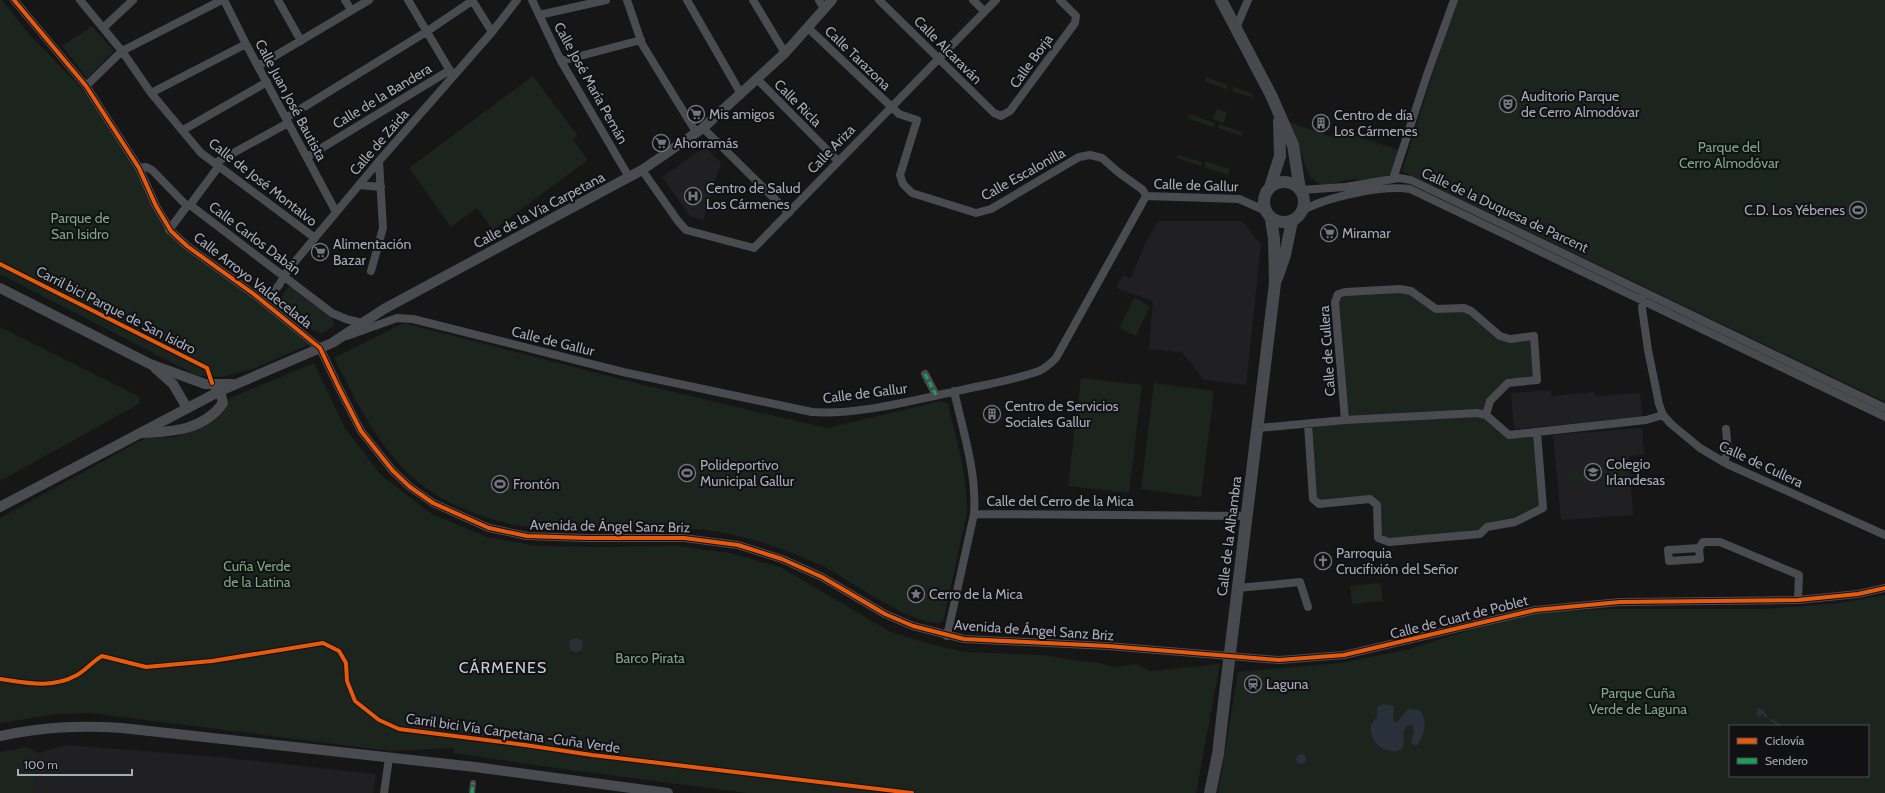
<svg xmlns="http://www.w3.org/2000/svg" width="1885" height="793" font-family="Cabin,sans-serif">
	<rect width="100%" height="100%" fill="#161617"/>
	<path fill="#202023" d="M705,147l16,16 -18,57 -13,-4 -28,-39z
		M1158,221h84l19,24 -15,140 -42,-5 -22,-28 -33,-3 4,-48 -37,-13 7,-13 8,3 14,-34z
		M1550,390l2,6 43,-4v4l45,-3 2,24 -128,12 -3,-36z
		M1642,428l2,26 -15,2 4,59 -72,5 -8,-85z
		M66,745l152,12 158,17 -3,19h-339l4,-40z"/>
	<path fill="#1c241e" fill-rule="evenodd" d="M0,0h2l27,34 53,55 32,41 55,100 144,113 -61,26 -31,8 -23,-1 -198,-102z
		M1456,0h429v402l-483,-231z
		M92,26l22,25 -27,27 -25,-32z
		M533,76l45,60 -5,4 15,20 -95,70 -16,-22 -26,19 -42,-59z
		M1206,77l22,8 -2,4 -22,-8z
		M1233,87l18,6 3,5 -22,-7z
		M1217,109l10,3 -3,11 -11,-4z
		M1189,114l26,9 -2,4 -26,-9z
		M1290,122l42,15 3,-8 67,22 -8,27 -47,2 -18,5 -10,-1 -10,-8z
		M1219,124l23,8 -1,4 -23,-8z
		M1178,155l24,7 -1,4 -24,-8z
		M1206,161l24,8 -2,6 -24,-8z
		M290,285l41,31 3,6 -1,5 -11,6 -9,-3 -36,-27z
		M1400,289l36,20 28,-1 36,28h34l3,44 -29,3 -18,18 -4,14 23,20 28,-3 6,76 -56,19 -7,7 -99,6 -4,-35 -7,-6 -51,5 -6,-5 -5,-75 36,-4 -6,-126z
		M1134,298l16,8 -14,30 -17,-8z
		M404,323l236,61 187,44 114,-27 7,3c8,36 20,72 19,109l-23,105 -2,4c-23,8 -95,-43 -117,-55 -27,-13 -55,-23 -83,-30 -66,-17 -135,-5 -202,-9 -32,-2 -63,-12 -91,-26 -59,-29 -87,-89 -115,-144z
		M0,327l140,70 -1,7 -139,77z
		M314,363l31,65 36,47 51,39 55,23 51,9 66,1 74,-1 52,7 50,14 111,65 39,12 36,8 79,3 34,6 17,1 19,5 20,-3 16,7 69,-7 -24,129h-449l-185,-24 -108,-16v-5l-64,3 -300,-38 -34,1 -56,9v-205l145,-80 30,-1 41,-19 14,-20z
		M1081,378l61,7 -13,108 -61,-7z
		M1154,383l60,8 -13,106 -60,-8z
		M1626,467l1,15 -29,2 -1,-14z
		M1594,471l1,12 -26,2 -1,-12z
		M1380,583l3,18 -31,3 -2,-18z
		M1885,595v198h-667l20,-121 102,-9 66,-13 80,-25 51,-12 69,-4h158l76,-6zM1730,726h138v50h-138z
		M27,747l11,6 -4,40h-34v-41z"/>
	<path fill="#28303a" d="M569 645a7 7 0 1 1 14 0a7 7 0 1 1-14 0Z
		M1383,704l11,2 -1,14 3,3 12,-14 12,1c8,12 5,24 -3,35h-3l-3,-2 3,-13 -2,-5h-4c-9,9 -1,16 -6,23 -2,3 -8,4 -11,3 -11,-1 -22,-12 -20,-24 0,-4 4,-7 6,-11 0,-2 0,-6 0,-9z
		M1296 759a5 5 0 1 1 10 0a5 5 0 1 1-10 0Z"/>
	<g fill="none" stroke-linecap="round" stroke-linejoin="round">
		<path stroke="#28303a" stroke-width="2.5" d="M1760,713l2,-1 -2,3h-2v-5h4l4,7
			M1771,720l10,6"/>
		<path stroke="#4a4b50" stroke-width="6" d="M472,793l1,-10"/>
		<path stroke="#4a4b50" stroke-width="8" d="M14,0l72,86 53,82 17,38 15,25 16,15 68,49 65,53 18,38 23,45 32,40 17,16 23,16 56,25 38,8 60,2h97l54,7 44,14 40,18 63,37 28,12 51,13 144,7 171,14 65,-5 191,-45 85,-8 178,-2 60,-6 27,-6
			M80,0l42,51 29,42 50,60 114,85
			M224,0l22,44 90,168
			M278,0l23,41
			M345,0l6,10
			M408,0l44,74
			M472,0l20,32
			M532,0l29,61 68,116
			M627,0l15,44 54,88
			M687,0l54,94
			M753,0l32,53
			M819,0l5,9
			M879,0l115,113 7,3 9,-5 65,-88 1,-7 -16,-16
			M973,0l11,11
			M539,15l67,-15
			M807,27l92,87 18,6 -17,55 3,9 9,9 64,20 15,-4 88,-52 11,-2 12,3 16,14 25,18 3,6
			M103,28l30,-28
			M1236,28l12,-28
			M561,61l80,-21
			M258,66l111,-66
			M757,79l81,82
			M86,86l36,-35 100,-51
			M151,93l95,-49
			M286,118l140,-86 46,-31
			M703,128l86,85
			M183,130l84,-48
			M307,157l143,-87
			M215,163l73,-40
			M139,168l7,-1 6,3 35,36 3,-1 142,108 14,6 16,4
			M642,170l36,51 8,9 68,18 242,-248
			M1393,179l34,-104 27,-75
			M359,185l22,2
			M1300,190l45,-3 54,-9 12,2 474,228
			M190,205l29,-39
			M1302,211c23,-14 81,-26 108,-22l475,228
			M169,230l18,-24
			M371,271l12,-43 -4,-67
			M1643,297l-1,11 6,42 11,54 4,11 8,9 29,24 27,16 158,71
			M265,303l14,-18 9,-15 91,-109 113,-129 25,-32
			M347,336l50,-18 16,1 210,53 189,40c47,3 96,-11 141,-20 29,-7 59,-11 86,-21 7,-3 12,-8 17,-13l90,-162 93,3 25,11
			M925,374l11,21
			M954,391c9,40 23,82 20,123l273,2
			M1345,420l132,-7 9,2 23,20 137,-15 17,-5
			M1308,424l5,75 6,5 51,-5 7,6 1,33 11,4 91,-8 7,-7 28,-5 28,-14 -6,-76
			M1258,428l87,-8 -10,-118 3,-8 7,-2 55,-3 11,2 25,18 28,-1 7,3 29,25 10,3 24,-3 3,44 -29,3 -18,18 -4,14
			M1723,462l5,-9 -2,-24
			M1699,548l1,11 -31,2 -1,-11 31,-2 4,-6h17l79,33 -1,25
			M1238,588l62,-6 8,25
			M947,636l27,-122
			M384,793l5,-35"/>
		<path stroke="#4a4b50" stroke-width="10" d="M0,288l150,76 55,20h27
			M155,368l18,16 14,24
			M142,433c30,-1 62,-3 81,-30l-3,-12 -4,-2
			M0,507l220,-116 112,-48 52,-34 258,-139 61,-42 13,-12 69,-63 47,-53
			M0,736c43,-9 78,-11 122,-8l353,39 193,26"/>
		<path stroke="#48494e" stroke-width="12" d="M1221,0l50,95 22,50 7,45
			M1264 202a20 20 0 1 1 40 0a20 20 0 1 1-40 0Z
			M1270,187l10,-31 -1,-35
			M1277,278l8,-23 7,-34
			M1210,793l8,-39 6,-52 51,-419 -1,-44 -3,-20"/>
		<path stroke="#1a9f57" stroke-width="3" stroke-dasharray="6 3" stroke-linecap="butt" d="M925,374l11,21
			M472,793l1,-10"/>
		<g stroke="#111013" stroke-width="6">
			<path id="cycleway" d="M14,0l72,86 53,82 17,38 15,25 16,15 68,49 65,53 18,38 23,45 32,40 17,16 23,16 56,25 38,8 60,2h97l54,7 44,14 40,18 63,37 28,12 51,13 144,7 171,14 65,-5 191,-45 85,-8 178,-2 60,-6 27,-6
				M0,264l207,104 5,15
				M0,679c27,4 52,10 77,-4 9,-5 16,-14 25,-19l44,11 66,-6 111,-18 16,8 7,12 1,18 8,20 24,19 20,9 126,16 67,10 320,38"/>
		</g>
		<use href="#cycleway" stroke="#e8590c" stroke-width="4"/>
	</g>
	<defs>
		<g id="theatre-ring" transform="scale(0.9)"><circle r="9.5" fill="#111013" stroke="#747680" stroke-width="1.5"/><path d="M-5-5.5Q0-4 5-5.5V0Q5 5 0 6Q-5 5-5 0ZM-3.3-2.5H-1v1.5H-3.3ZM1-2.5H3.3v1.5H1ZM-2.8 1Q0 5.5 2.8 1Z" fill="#747680"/></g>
		<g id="supermarket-ring" transform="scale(0.9)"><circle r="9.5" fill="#111013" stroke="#747680" stroke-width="1.5"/><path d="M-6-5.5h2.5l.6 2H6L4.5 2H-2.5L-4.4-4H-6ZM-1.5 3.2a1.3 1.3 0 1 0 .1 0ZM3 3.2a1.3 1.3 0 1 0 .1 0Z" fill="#747680"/></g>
		<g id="building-ring" transform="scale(0.9)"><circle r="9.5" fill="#111013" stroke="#747680" stroke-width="1.5"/><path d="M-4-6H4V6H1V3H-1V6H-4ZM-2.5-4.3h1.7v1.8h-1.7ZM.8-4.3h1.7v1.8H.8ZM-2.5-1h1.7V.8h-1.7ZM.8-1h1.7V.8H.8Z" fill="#747680"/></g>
		<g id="hospital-ring" transform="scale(0.9)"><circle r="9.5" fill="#111013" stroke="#747680" stroke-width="1.5"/><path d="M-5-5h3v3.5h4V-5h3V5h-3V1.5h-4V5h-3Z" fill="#747680"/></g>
		<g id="stadium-ring" transform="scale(0.9)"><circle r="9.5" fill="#111013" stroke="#747680" stroke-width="1.5"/><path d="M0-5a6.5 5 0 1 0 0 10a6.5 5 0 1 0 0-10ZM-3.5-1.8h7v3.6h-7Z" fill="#747680"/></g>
		<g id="school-ring" transform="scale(0.9)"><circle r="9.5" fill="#111013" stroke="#747680" stroke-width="1.5"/><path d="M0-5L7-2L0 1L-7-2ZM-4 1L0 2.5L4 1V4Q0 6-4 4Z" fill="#747680"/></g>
		<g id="church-ring" transform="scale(0.9)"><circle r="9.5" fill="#111013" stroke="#747680" stroke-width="1.5"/><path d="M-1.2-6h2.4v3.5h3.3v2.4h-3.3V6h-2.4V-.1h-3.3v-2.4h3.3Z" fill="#747680"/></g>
		<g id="sight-ring" transform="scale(0.9)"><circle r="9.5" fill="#111013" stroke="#747680" stroke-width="1.5"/><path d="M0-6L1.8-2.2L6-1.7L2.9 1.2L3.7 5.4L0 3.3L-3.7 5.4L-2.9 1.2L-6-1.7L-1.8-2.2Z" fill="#747680"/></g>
		<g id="station-ring" transform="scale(0.9)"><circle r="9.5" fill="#111013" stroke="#747680" stroke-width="1.5"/><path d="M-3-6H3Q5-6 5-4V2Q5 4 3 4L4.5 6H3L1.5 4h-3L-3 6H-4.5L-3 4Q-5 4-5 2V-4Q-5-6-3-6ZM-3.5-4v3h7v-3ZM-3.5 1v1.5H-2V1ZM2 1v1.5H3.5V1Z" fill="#747680"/></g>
	</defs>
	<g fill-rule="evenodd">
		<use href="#theatre-ring" x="1508" y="104"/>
		<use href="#supermarket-ring" x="696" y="114"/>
		<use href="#building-ring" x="1321" y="123"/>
		<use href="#supermarket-ring" x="661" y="143"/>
		<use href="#hospital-ring" x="693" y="196"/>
		<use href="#stadium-ring" x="1858" y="210"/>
		<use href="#supermarket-ring" x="1329" y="233"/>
		<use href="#supermarket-ring" x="320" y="252"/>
		<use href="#building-ring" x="992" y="414"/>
		<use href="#school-ring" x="1593" y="472"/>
		<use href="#stadium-ring" x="687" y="473"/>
		<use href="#stadium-ring" x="500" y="484"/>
		<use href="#church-ring" x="1323" y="561"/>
		<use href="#sight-ring" x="916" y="594"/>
		<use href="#station-ring" x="1253" y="684"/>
	</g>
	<g text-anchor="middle" stroke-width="4" stroke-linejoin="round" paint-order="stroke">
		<g font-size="14" fill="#a6aab9" stroke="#111013">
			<text transform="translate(948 50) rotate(45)" y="5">Calle Alcaraván</text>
			<text transform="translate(858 58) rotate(44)" y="5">Calle Tarazona</text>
			<text transform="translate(1031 61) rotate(-54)" y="5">Calle Borja</text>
			<text transform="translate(591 83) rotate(61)" y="5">Calle José María Pemán</text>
			<text transform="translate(382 96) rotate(-31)" y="5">Calle de la Bandera</text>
			<text transform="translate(291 100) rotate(62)" y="5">Calle Juan José Bautista</text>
			<text transform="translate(798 103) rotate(45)" y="5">Calle Ricla</text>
			<text transform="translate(379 142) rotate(-49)" y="5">Calle de Zaida</text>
			<text transform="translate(831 149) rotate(-46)" y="5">Calle Ariza</text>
			<text transform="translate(1023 174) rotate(-29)" y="5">Calle Escalonilla</text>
			<text transform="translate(263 182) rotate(38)" y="5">Calle de José Montalvo</text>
			<text transform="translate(1196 185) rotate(2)" y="5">Calle de Gallur</text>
			<text transform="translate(539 210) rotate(-28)" y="5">Calle de la Vía Carpetana</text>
			<text transform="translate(1505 210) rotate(25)" y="5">Calle de la Duquesa de Parcent</text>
			<text transform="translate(255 238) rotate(37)" y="5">Calle Carlos Dabán</text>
			<text transform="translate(253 280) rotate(38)" y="5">Calle Arroyo Valdecelada</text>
			<text transform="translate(116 310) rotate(27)" y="5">Carril bici Parque de San Isidro</text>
			<text transform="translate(553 341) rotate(14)" y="5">Calle de Gallur</text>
			<text transform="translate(1327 351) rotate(-94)" y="5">Calle de Cullera</text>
			<text transform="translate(865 393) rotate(-7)" y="5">Calle de Gallur</text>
			<text transform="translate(1761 464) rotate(25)" y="5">Calle de Cullera</text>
			<text x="1060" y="506">Calle del Cerro de la Mica</text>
			<text transform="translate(610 526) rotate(1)" y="5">Avenida de Ángel Sanz Briz</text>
			<text transform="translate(1229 536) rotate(-83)" y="5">Calle de la Alhambra</text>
			<text transform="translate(1459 617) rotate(-14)" y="5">Calle de Cuart de Poblet</text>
			<text transform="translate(1034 630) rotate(4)" y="5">Avenida de Ángel Sanz Briz</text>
			<text transform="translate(513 733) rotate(8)" y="5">Carril bici Vía Carpetana -Cuña Verde</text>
		</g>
		<g font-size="14" fill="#a6aab9" stroke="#111013" text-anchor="start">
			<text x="1521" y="101">Auditorio Parque<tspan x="1521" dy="16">de Cerro Almodóvar</tspan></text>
			<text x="709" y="119">Mis amigos</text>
			<text x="1334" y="120">Centro de día<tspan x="1334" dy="16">Los Cármenes</tspan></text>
			<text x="674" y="148">Ahorramás</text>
			<text x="706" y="193">Centro de Salud<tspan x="706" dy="16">Los Cármenes</tspan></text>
			<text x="1845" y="215" text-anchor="end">C.D. Los Yébenes</text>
			<text x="1342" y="238">Miramar</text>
			<text x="333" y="249">Alimentación<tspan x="333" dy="16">Bazar</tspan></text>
			<text x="1005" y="411">Centro de Servicios<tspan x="1005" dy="16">Sociales Gallur</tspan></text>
			<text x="1606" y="469">Colegio<tspan x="1606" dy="16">Irlandesas</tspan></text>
			<text x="700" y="470">Polideportivo<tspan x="700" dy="16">Municipal Gallur</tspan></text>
			<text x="513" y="489">Frontón</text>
			<text x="1336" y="558">Parroquia<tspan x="1336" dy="16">Crucifixión del Señor</tspan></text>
			<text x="929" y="599">Cerro de la Mica</text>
			<text x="1266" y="689">Laguna</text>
		</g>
		<g font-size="14" fill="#7ba682" stroke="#111013">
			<text x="1729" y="152">Parque del<tspan x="1729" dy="16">Cerro Almodóvar</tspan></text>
			<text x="80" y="223">Parque de<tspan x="80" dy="16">San Isidro</tspan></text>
			<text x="257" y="571">Cuña Verde<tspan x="257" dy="16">de la Latina</tspan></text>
			<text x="650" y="663">Barco Pirata</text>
			<text x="1638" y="698">Parque Cuña<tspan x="1638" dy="16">Verde de Laguna</tspan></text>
		</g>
		<g font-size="16" letter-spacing="1" fill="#c7cad4" stroke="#111013">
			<text x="503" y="673">CÁRMENES</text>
		</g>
	</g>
	<rect x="1729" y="725" width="140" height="52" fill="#111013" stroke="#4d4e55"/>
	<rect x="1737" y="738" width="20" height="6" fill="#e8590c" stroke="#4d4e55"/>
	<text x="1765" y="745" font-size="12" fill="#a6aab9">Ciclovía</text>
	<rect x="1737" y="758" width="20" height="6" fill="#1a9f57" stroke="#4d4e55"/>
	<text x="1765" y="765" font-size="12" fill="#a6aab9">Sendero</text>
	<path d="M18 769v6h114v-6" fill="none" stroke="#a6aab9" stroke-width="2"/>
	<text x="24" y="769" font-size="12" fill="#a6aab9" stroke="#111013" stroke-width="3" paint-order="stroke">100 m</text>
</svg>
